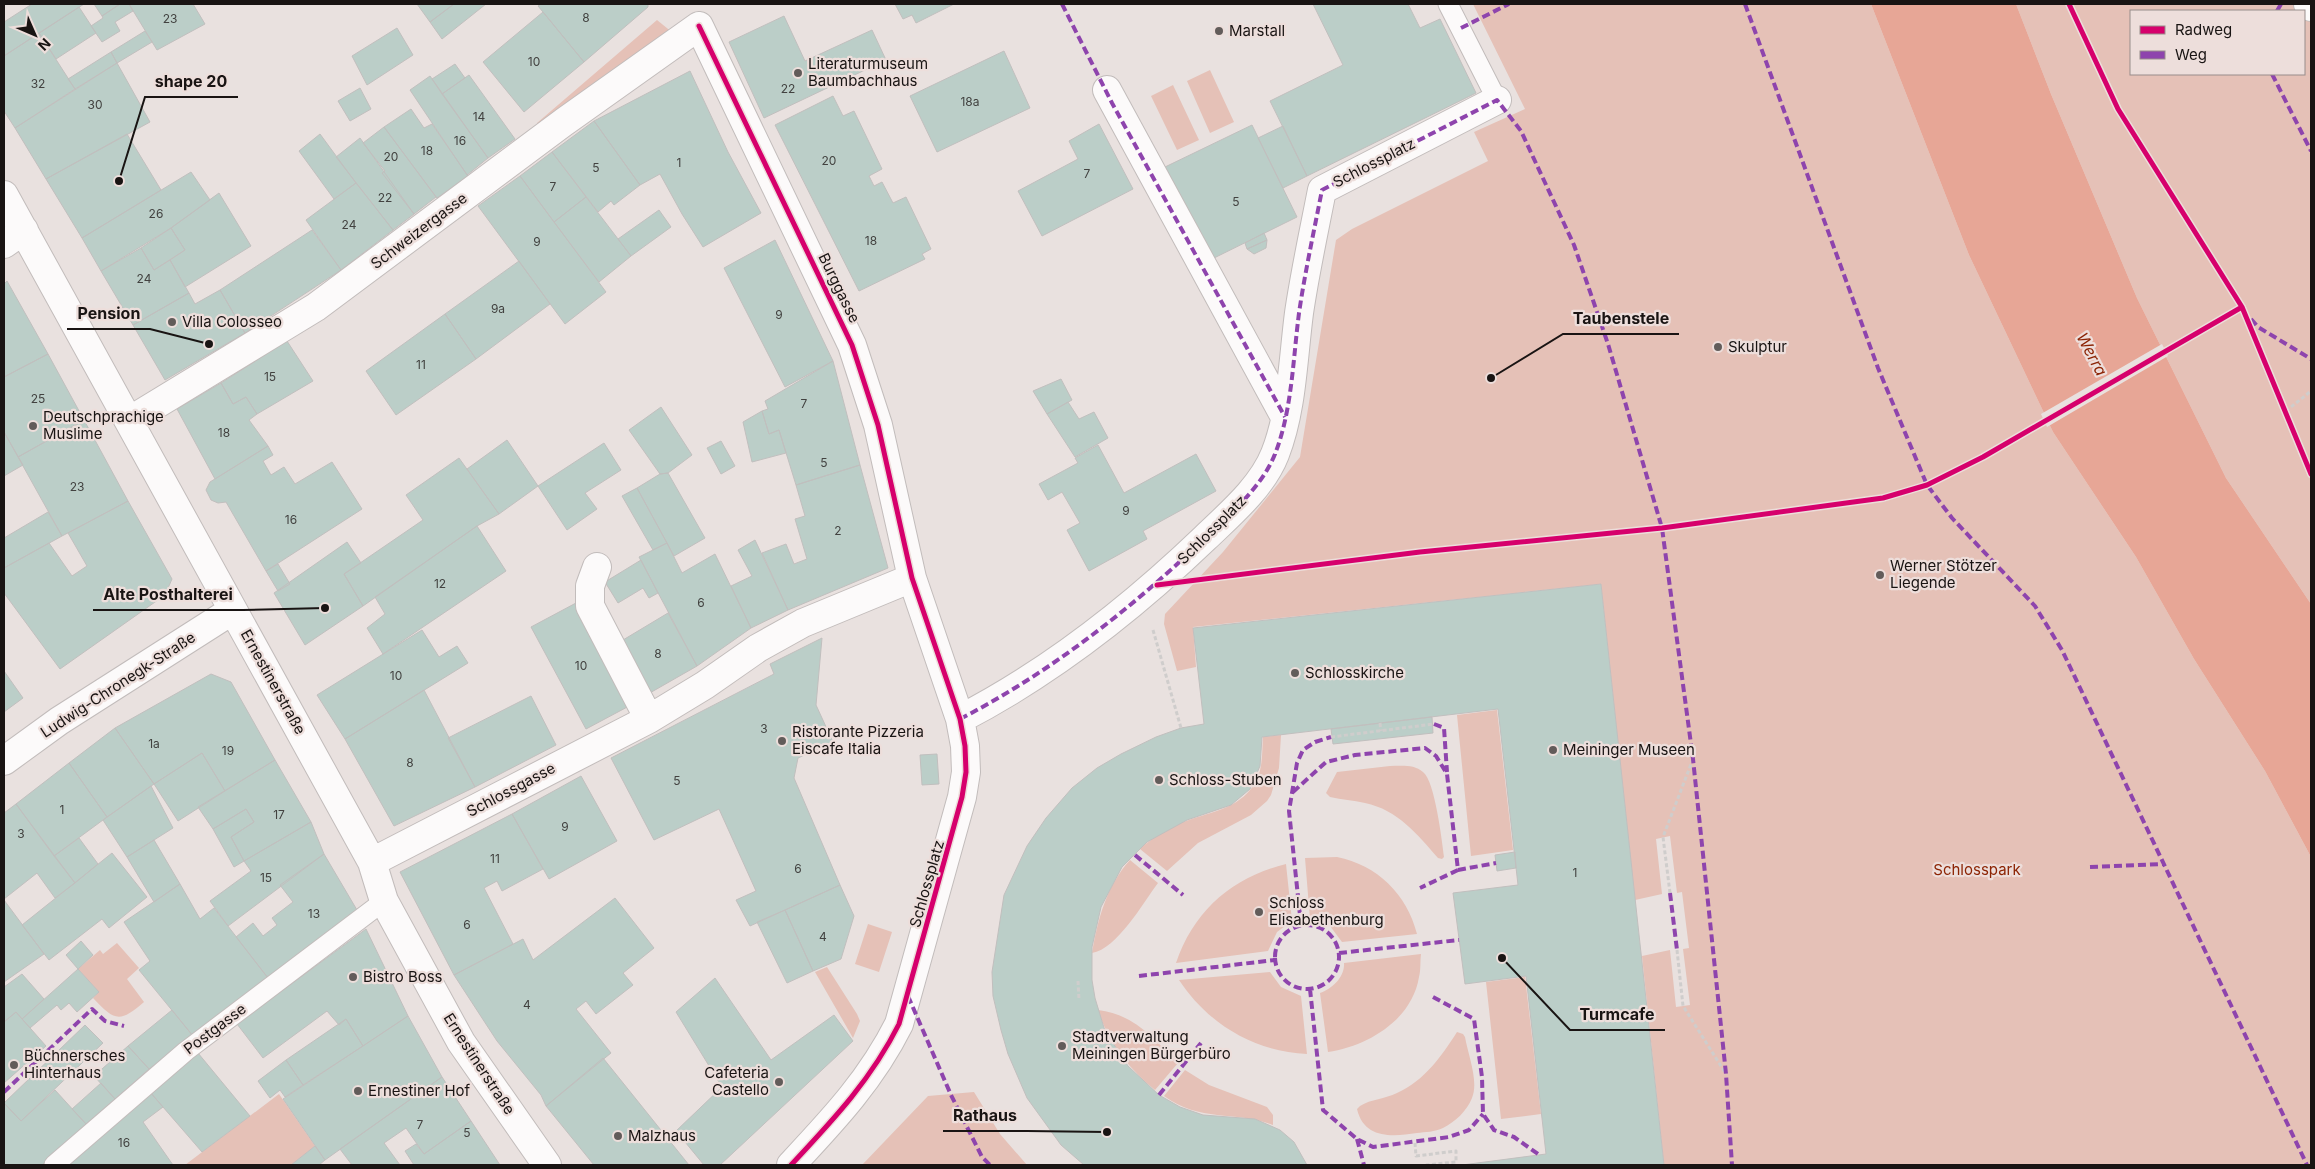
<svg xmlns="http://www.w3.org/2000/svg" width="2315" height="1169" font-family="Inter,sans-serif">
	<rect width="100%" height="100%" fill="#e9e1df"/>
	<path fill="#e5c1b7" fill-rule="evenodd" d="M1473,4h398l98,251 84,177 83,125 58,102 71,112 46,86v308h-647l-22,-209 28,-6 6,57 14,-2 -7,-56 6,-1 -7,-56 -5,1 -7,-57 -14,3 6,55 -27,6 -34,-316 -408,43 3,40 -19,4 -13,-47 1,-10 58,-62 77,-95 36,-217 16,-11 136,-68 -14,-29 51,-23z
		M2016,4h295v600l-85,-126 -89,-180 -86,-204zM2131,11h173v63h-173z
		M657,20l16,13 -131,98 -5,-8z
		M1210,70l24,52 -24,11 -23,-52z
		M1173,85l26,55 -22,10 -26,-54z
		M1497,710l16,140 -42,6 -14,-141z
		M1281,735l-2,33 -8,27 -4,6 -16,14 -53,28 -31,28 -27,-22c13,-12 29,-22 46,-28 27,-10 57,-13 71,-42 6,-13 5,-28 6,-42z
		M1390,766c11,0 24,-2 33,6 12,9 19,69 21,85l-2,2 -4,-1c-21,-24 -40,-48 -73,-55 -12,-3 -23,-3 -35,-6l-4,-4 11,-21z
		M1337,857c40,8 70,37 80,77l-75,8 -12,-16 -20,-7 -5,-61z
		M1130,860l28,23c-15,20 -41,66 -66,70 6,-34 14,-66 38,-93z
		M1286,864l6,57 -15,11 -9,19 -92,12c18,-53 57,-86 110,-99z
		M868,924l24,8 -13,40 -24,-8z
		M117,943l22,25 -12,11 17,23c-25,22 -30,18 -51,-4l6,-6 -21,-23 22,-19 3,4z
		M1421,954c-1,7 0,16 -2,23 -7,43 -51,69 -91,75l-8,-59c12,-4 25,-16 24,-30z
		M827,967l30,47 3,7 -7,17 -38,-66z
		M1270,972l11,15 20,9 6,58c-52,-2 -99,-30 -128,-74z
		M1525,977l16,137 -40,5 -15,-137z
		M1098,1010c36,4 56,29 80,53l-23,27c-26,-21 -47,-48 -57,-80z
		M1457,1032l6,2 2,3c3,18 14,44 7,61 -5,13 -17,24 -29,30 -8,4 -18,4 -26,5 -25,4 -53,6 -60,-24l3,-3c11,-7 25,-7 37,-13 28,-13 44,-36 60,-61z
		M1185,1070l24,15 58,22 6,8v10c-39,-15 -72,-2 -109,-29z
		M974,1092l26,42 27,31h-165l66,-69z
		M279,1094l36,52 -24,19h-106z"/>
	<path fill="#e7a696" d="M1871,4h145l35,90 86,204 89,180 85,126v253l-46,-86 -71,-112 -58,-102 -83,-125 -84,-177z"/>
	<path fill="#e9e1df" d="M2162,344l6,12 -121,71 -6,-13z"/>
	<path fill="#bbcec8" stroke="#c1bfbe" d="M32,4h52l-80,52v-34z
		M94,4h26l-18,12z
		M120,4h9l4,7 -18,11 5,9 -18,11 -11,-16 12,-8 -1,-2z
		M129,4h64l12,20 -48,26z
		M417,4h37l-24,18z
		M454,4h32l-44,35 -12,-17z
		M541,4h107v3l-64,55 -41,-50 -5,-6z
		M895,4h59l-38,19 -4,-8 -9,4z
		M1313,4h95l12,24 20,-9 36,74 -169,83 -37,-75 73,-36z
		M79,7l17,26 -40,26 -17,-26z
		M543,12l41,50 -60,50 -41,-50z
		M784,16l21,45 67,-31 14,30 -122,58 -35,-76z
		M397,28l16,27 -46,30 -15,-29z
		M145,31l7,11 -35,21 -6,-11z
		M39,33l36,56 -60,39 -11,-17v-55z
		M1004,51l26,57 -93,44 -27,-56z
		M111,52l6,11 -42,26 -7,-10z
		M117,63l33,59 -104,57 -31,-51z
		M455,64l10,14 -23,16 -10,-15z
		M690,71l38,81 33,61 -58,34 -21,-33 -22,-40 -20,11 -46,-64z
		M469,75l46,64 -27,19 -46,-64z
		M430,76l58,82 -21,17 -57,-85z
		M360,88l11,21 -21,12 -12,-20z
		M833,96l10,20 11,-5 28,58 -13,7 5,10 8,-4 11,21 13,-6 25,52 -9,5 3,5 -66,32 -84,-166z
		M411,109l13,19 8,-4 36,52 -31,22 -53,-71z
		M594,121l46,64 -26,20 -3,-4 -13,11 -46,-60z
		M1099,124l34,65 -91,47 -24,-45 60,-32 -9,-18z
		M1252,125l45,92 -87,43 -45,-93z
		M1283,126l24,50 -24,12 -25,-50z
		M384,127l52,70 -22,17 -32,-41 3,-2 -22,-28z
		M127,134l34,56 -79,48 -36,-59z
		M320,134l36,49 -22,16 -35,-48z
		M360,138l54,76 -21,16 -57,-73z
		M552,152l34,45 -32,25 -34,-46z
		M191,172l19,28 -39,28 -70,43 -19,-33z
		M520,176l86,116 -41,32 -87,-118z
		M356,183l37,47 -52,40 -35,-50z
		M219,193l32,53 -66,41 -15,-27 15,-10 -14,-22z
		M586,197l45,59 -32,26 -45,-60z
		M659,210l12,17 -40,29 -13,-17z
		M171,228l14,22 -31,20 -13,-22z
		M312,230l29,40 -96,63 -25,-43z
		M1264,233l3,7 -20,9 -2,-6z
		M775,240l58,121 -48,26 -61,-119z
		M1267,240l-1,8 -12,6 -7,-5z
		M141,248l13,22 16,-10 19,33 -56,32 -32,-54z
		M519,261l31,43 -74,55 -31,-45z
		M7,281l41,73 -44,23v-93z
		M220,290l25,43 -80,47 -32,-55 56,-32 6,11z
		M445,314l31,45 -80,56 -30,-44z
		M287,341l26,40 -56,33 -11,-17 -13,7 -12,-21z
		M48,354l36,66 -66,37 -14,-25v-55z
		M833,361l27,104 -64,20 -17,-55 -10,4 -7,-23 6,-2 -3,-8z
		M1061,379l11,21 -25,14 -14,-23z
		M221,383l12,21 13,-7 11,17 -8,6 19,26 -53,33 -38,-70z
		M1068,402l11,17 15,-7 14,26 -33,19 -28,-43z
		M661,407l31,48 -24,18 -8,1 -31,-44z
		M762,411l7,23 10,-4 7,23 -34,9 -9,-40z
		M84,420l44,81 -66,35 -44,-79z
		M4,432l19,33 -19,11z
		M507,440l31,46 -39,28 -32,-45z
		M721,441l14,25 -14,8 -14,-26z
		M604,443l17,27 -36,23 12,16 -30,21 -29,-44z
		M1098,445l26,48 72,-39 20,37 -73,40 4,8 -58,32 -22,-41 13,-7 -18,-31 -14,8 -9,-16 39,-21 -3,-5z
		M268,446l5,9 -10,6 8,14 13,-8 11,17 37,-22 30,47 -96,62 -40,-69 -8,1 -7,-3 -5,-10 4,-8z
		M459,458l40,56 -22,12 -114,80 -19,-32 79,-54 -17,-25z
		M860,465l28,103 -100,42 -26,-57 24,-9 8,20 13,-5 -12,-40 10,-3 -9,-31z
		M668,473l37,65 -31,18 -37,-68 23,-14z
		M637,488l30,55 -14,7 -31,-54z
		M128,501l44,78 -7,16 -105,74 -56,-76v-25l45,-25 23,33 15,-10 -19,-33z
		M48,512l14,24 -58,32v-30z
		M477,526l29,45 -123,83 -16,-26 18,-14 -10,-17z
		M755,540l33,70 -37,18 -20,-42 21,-10 -14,-26z
		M347,542l14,21 -17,11 19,32 -58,39 -31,-52z
		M667,543l15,30 33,-19 36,74 -54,38 -58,-109z
		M641,560l17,33 -9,5 -6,-10 -25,15 -13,-21z
		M278,564l12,20 -12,7 -12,-20z
		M1601,584l63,581h-202l84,-11 -20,-178 -61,8 -12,-91 65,-8 -20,-176 -236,28 -2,29 -10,23 -19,16 -44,15 -40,22 -25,25 -21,40 -9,40v33l3,18 10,33 23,35 31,29 21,12 23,8 52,4 25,11 14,12 13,23h-223l-23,-20 -34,-47 -19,-44 -7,-24 -8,-34 -1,-24 12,-77 23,-49 19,-28 26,-30 25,-20 24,-14 35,-17 25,-9 23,-4 -11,-96z
		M576,603l55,102 -45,24 -55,-102z
		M668,613l29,53 -49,28 -30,-51z
		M422,630l17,27 18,-11 11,17 -123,76 -28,-44z
		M822,638l-6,67 17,37 -35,16 -4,20 46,107 -90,41 -14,-26 20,-9 -37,-82 -65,31 -43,-82 163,-84 -4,-10z
		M4,671l19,27 -19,14z
		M211,674l20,8 44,78 -50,31 -23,-38 -48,31 -39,-56z
		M424,690l51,97 -81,39 -49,-87z
		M531,696l25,49 -81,42 -27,-49z
		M1432,717l1,16 -100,11 -2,-15z
		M115,728l39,56 -47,33 -38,-54z
		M202,753l23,38 -47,30 -24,-37z
		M937,754l2,30 -17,1 -2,-30z
		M275,760l36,62 -67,39 -13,-24 23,-15 -8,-13 -33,20 -15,-22z
		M69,763l38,54 -53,39 -38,-52z
		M581,776l36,65 -68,38 -37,-65z
		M151,786l22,42 -46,29 -24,-37z
		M16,804l59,79 -20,15 -18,-25 -33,26v-86z
		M246,809l8,13 -23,15 13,24 -10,6 -21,-38z
		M512,814l31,55 -41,22 -5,-10 -13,7 29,56 -59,31 -54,-103z
		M311,822l13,32 -96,72 -18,-25 41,-30 -7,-10z
		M79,838l19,26 -23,19 -21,-27z
		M154,840l26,44 -26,18 -27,-45z
		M1515,852l1,16 -19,3 -2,-16z
		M112,853l35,44 -38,31 -7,-9 -53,41 -27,-35z
		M324,854l33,56 -89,68 -32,-41 17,-14 10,13 14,-11 -5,-7 21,-16 -13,-17z
		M180,884l20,35 14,-11 54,70 -75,58 -54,-66 11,-9 -26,-39z
		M840,885l14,31 -13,43 -28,12 -28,-61z
		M615,898l39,50 -31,25 10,12 -37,29 -10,-13 -10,8 35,44 -65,53 -5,-11 -44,-54 -43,-66 69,-36 10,21z
		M4,900l40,54 -40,28z
		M785,910l28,61 -26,12 -30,-61z
		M366,929l42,87 -45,30 -17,-27 -7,6 -12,-14 -64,47 -26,-34z
		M81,941l12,14 -15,14 -12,-14z
		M78,969l21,23 -22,20 -8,-9 -8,7 -4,-5 -27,23 -8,-9z
		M22,974l22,25 -22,20 -6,-7 -12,10v-35z
		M715,978l56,82 63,-45 19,26 -133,124h-16l-28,-34 46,-44 -46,-75z
		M172,1010l21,26 -44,33 -21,-23z
		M16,1012l30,34 -42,37v-61z
		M408,1016l34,61 -117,83 -42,-61z
		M346,1019l17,27 -60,39 -17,-25z
		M85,1025l18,18 -82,78 -17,-18z
		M128,1046l21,23 -34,30 -21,-23z
		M198,1053l52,63 -48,36 -52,-60z
		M603,1058l86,107h-95l-48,-59z
		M286,1060l17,25 -18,12 -5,-7 -10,8 -12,-17z
		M442,1077l29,44 -47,33 -18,-26 -22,15 16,22h-48l-12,-16z
		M101,1083l14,16 -29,25 -14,-15z
		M55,1090l31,34 -44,41h-38v-62l17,18z
		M150,1092l13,15 -20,15 30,43h-107z
		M471,1121l29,44h-86l-9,-14 11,-7 8,10z
		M315,1146l10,14 -6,5h-28z"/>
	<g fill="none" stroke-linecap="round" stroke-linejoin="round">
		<g stroke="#c2bcbb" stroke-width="21">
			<path id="lane" d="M1448,4l49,96
				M54,1165l132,-114 198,-150"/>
		</g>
		<g stroke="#c2bcbb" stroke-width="30">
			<path id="street" d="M2308,4l3,3
				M699,26l153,319 26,80 34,153 48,141 5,27 1,26 -4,25 -63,227c-28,56 -66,96 -108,141
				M1107,90l178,327
				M4,195l368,667 12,39 77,141 86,123
				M4,244l20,-14
				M129,421l187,-114 248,-185 135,-96
				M597,567l-7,19v20l59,113
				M960,719c91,-47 171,-110 245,-181 25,-24 57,-51 70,-84 17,-43 18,-95 24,-141 6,-41 15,-82 23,-123l175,-90
				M4,761l55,-40 174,-111
				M372,862l277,-143 56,-34 53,-37 45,-25 109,-45"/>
		</g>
		<path stroke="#cfcdcc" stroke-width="3" stroke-dasharray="4 2.5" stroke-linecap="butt" d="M2286,411l25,-20
			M1153,630l28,98
			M1380,723l1,8
			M1331,737l103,-13
			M1670,893l-7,-56 30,-78
			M1677,950l6,56 43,68
			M1078,981l1,19
			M1415,1143l1,13 40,-5v11l-30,3"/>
		<use href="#lane" stroke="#fcfafa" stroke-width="19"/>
		<use href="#street" stroke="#fcfafa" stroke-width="28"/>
		<path stroke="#8e44ad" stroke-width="4" stroke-dasharray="8 4" stroke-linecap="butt" d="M1062,4l50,99 173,314
			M1745,4l133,364 49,117 25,33 83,88 27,44 245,515
			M2277,11l4,-7
			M1461,28l48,-24
			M2272,74l39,77
			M2251,319l7,8 53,32
			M960,719c91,-47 171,-110 245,-181 25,-24 57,-51 70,-84 17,-43 18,-95 24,-141 6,-41 15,-82 23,-123l175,-90 24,31 53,114 34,99 54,184 31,231 33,315 6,91
			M1434,724l10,4 3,44
			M1293,792l33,-30 29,-7 70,-7 11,8 11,18 11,96 -38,18
			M1135,855l48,40
			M2090,867l74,-3
			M1458,870l38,-7
			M1670,893l7,57
			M1275 957a32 32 0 1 1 64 0a32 32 0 1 1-64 0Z
			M1301,925l-12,-114 8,-48 6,-13 12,-8 16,-5
			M1339,953l120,-13
			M1139,976l136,-16
			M1310,989l13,121 34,29 16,8 76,-10 20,-7 14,-16
			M908,996l43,99 31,62 8,8
			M1433,997l41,22 8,58 1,37 11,16 20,7 24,17
			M4,1092l88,-83 13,12 19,5
			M1159,1095l42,-52
			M1357,1139l7,26"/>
		<g stroke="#eddedb" stroke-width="8">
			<path id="cycleway" d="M2069,4l49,105 124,198 69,167
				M699,26l153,319 26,80 34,153 48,141 5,27 1,26 -4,25 -63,227c-28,56 -66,96 -108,141
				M1157,585l263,-33 242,-24 221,-30 44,-13 56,-28 259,-150"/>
		</g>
		<use href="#cycleway" stroke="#d6006c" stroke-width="5"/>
	</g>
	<g fill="#625c5a" stroke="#eddedb" stroke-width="2">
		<circle cx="1219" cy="31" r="5"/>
		<circle cx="798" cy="73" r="5"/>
		<circle cx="172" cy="322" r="5"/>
		<circle cx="1718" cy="347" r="5"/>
		<circle cx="33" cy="426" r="5"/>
		<circle cx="1880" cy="575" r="5"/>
		<circle cx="1295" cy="673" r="5"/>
		<circle cx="782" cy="741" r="5"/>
		<circle cx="1553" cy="750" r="5"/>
		<circle cx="1159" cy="780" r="5"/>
		<circle cx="1259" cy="912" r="5"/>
		<circle cx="353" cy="977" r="5"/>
		<circle cx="1062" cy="1046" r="5"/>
		<circle cx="14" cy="1065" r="5"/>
		<circle cx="779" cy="1082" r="5"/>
		<circle cx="358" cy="1091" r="5"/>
		<circle cx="618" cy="1136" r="5"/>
	</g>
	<g text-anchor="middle" stroke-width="4.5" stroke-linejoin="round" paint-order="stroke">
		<g font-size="12" fill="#424240">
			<text x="586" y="22">8</text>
			<text x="170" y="23">23</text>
			<text x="534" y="66">10</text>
			<text x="38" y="88">32</text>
			<text x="788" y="93">22</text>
			<text x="970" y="106">18a</text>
			<text x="95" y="109">30</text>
			<text x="479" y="121">14</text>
			<text x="460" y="145">16</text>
			<text x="427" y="155">18</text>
			<text x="391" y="161">20</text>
			<text x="829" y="165">20</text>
			<text x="679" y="167">1</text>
			<text x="596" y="172">5</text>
			<text x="1087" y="178">7</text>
			<text x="553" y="191">7</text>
			<text x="385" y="202">22</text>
			<text x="1236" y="206">5</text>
			<text x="156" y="218">26</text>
			<text x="349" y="229">24</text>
			<text x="871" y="245">18</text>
			<text x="537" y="246">9</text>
			<text x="144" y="283">24</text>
			<text x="498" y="313">9a</text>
			<text x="779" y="319">9</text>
			<text x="421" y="369">11</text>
			<text x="270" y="381">15</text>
			<text x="38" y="403">25</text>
			<text x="804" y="408">7</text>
			<text x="224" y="437">18</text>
			<text x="824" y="467">5</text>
			<text x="77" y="491">23</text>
			<text x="1126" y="515">9</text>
			<text x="291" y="524">16</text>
			<text x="838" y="535">2</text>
			<text x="440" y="588">12</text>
			<text x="701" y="607">6</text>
			<text x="658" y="658">8</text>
			<text x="581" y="670">10</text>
			<text x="396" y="680">10</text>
			<text x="764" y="733">3</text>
			<text x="154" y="748">1a</text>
			<text x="228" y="755">19</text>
			<text x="410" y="767">8</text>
			<text x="677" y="785">5</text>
			<text x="62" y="814">1</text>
			<text x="279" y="819">17</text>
			<text x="565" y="831">9</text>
			<text x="21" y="838">3</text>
			<text x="495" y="863">11</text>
			<text x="798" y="873">6</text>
			<text x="1575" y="877">1</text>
			<text x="266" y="882">15</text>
			<text x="314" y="918">13</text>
			<text x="467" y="929">6</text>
			<text x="823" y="941">4</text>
			<text x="527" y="1009">4</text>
			<text x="420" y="1129">7</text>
			<text x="467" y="1137">5</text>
			<text x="124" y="1147">16</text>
		</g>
		<g font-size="15" fill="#191413" stroke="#eddedb" text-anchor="start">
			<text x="1229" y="36">Marstall</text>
			<text x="808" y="69">Literaturmuseum<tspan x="808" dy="17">Baumbachhaus</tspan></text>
			<text x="182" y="327">Villa Colosseo</text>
			<text x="1728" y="352">Skulptur</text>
			<text x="43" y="422">Deutschprachige<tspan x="43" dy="17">Muslime</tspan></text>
			<text x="1890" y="571">Werner Stötzer<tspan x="1890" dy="17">Liegende</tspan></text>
			<text x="1305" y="678">Schlosskirche</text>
			<text x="792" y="737">Ristorante Pizzeria<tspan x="792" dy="17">Eiscafe Italia</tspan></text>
			<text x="1563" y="755">Meininger Museen</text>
			<text x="1169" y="785">Schloss-Stuben</text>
			<text x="1269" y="908">Schloss<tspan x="1269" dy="17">Elisabethenburg</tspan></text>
			<text x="363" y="982">Bistro Boss</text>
			<text x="1072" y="1042">Stadtverwaltung<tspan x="1072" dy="17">Meiningen Bürgerbüro</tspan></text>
			<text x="24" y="1061">Büchnersches<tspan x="24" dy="17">Hinterhaus</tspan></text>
			<text x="769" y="1078" text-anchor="end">Cafeteria<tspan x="769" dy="17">Castello</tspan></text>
			<text x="368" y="1096">Ernestiner Hof</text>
			<text x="628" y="1141">Malzhaus</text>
		</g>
		<g font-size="15" fill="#191413" stroke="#eddedb">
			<text transform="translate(1374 163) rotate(-27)" y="5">Schlossplatz</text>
			<text transform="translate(419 231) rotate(-37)" y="5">Schweizergasse</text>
			<text transform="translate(839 288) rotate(64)" y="5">Burggasse</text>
			<text transform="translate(1212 530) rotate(-45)" y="5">Schlossplatz</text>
			<text transform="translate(273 682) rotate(61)" y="5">Ernestinerstraße</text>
			<text transform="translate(118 685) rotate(-33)" y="5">Ludwig-Chronegk-Straße</text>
			<text transform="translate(511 790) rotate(-28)" y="5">Schlossgasse</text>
			<text transform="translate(927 884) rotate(-74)" y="5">Schlossplatz</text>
			<text transform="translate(215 1029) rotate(-37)" y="5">Postgasse</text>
			<text transform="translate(479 1064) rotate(57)" y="5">Ernestinerstraße</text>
		</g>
		<g font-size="15" fill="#8c2404" stroke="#eddedb">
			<text x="1977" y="875">Schlosspark</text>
		</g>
		<g font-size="16" font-style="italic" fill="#8c2405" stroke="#eddedb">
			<text transform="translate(2092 354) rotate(62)" y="6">Werra</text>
		</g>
	</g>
	<path fill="none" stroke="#191413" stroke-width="2" d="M119 181L145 97H238M209 344L150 329H67M1491 378L1563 334H1679M325 608L243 610H93M1502 958L1570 1030H1665M1107 1132L1027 1131H943"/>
	<g fill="#191413" stroke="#eddedb" stroke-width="2">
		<circle cx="119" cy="181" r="5"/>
		<circle cx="209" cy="344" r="5"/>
		<circle cx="1491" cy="378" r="5"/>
		<circle cx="325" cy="608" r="5"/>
		<circle cx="1502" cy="958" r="5"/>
		<circle cx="1107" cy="1132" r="5"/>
	</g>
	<g font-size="16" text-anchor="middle" font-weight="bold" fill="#191413" stroke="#eddedb" stroke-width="4.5" stroke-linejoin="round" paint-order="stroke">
		<text x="191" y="87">shape 20</text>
		<text x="109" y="319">Pension</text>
		<text x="1621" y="324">Taubenstele</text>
		<text x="168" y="600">Alte Posthalterei</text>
		<text x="1617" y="1020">Turmcafe</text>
		<text x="985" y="1121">Rathaus</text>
	</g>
	<rect width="2315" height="1169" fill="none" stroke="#191413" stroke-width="10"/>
	<rect x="2130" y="10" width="175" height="65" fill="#eddedb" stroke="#988d8b"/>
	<rect x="2140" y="26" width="25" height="8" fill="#d6006c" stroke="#988d8b"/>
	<text x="2175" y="35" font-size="15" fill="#191413">Radweg</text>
	<rect x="2140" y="51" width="25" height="8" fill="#8e44ad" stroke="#988d8b"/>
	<text x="2175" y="60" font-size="15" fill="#191413">Weg</text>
	<g transform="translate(35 35) rotate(135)" stroke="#eddedb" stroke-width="4" paint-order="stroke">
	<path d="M0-4L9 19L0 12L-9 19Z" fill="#191413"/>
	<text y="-8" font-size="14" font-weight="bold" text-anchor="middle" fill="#191413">N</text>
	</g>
</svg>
